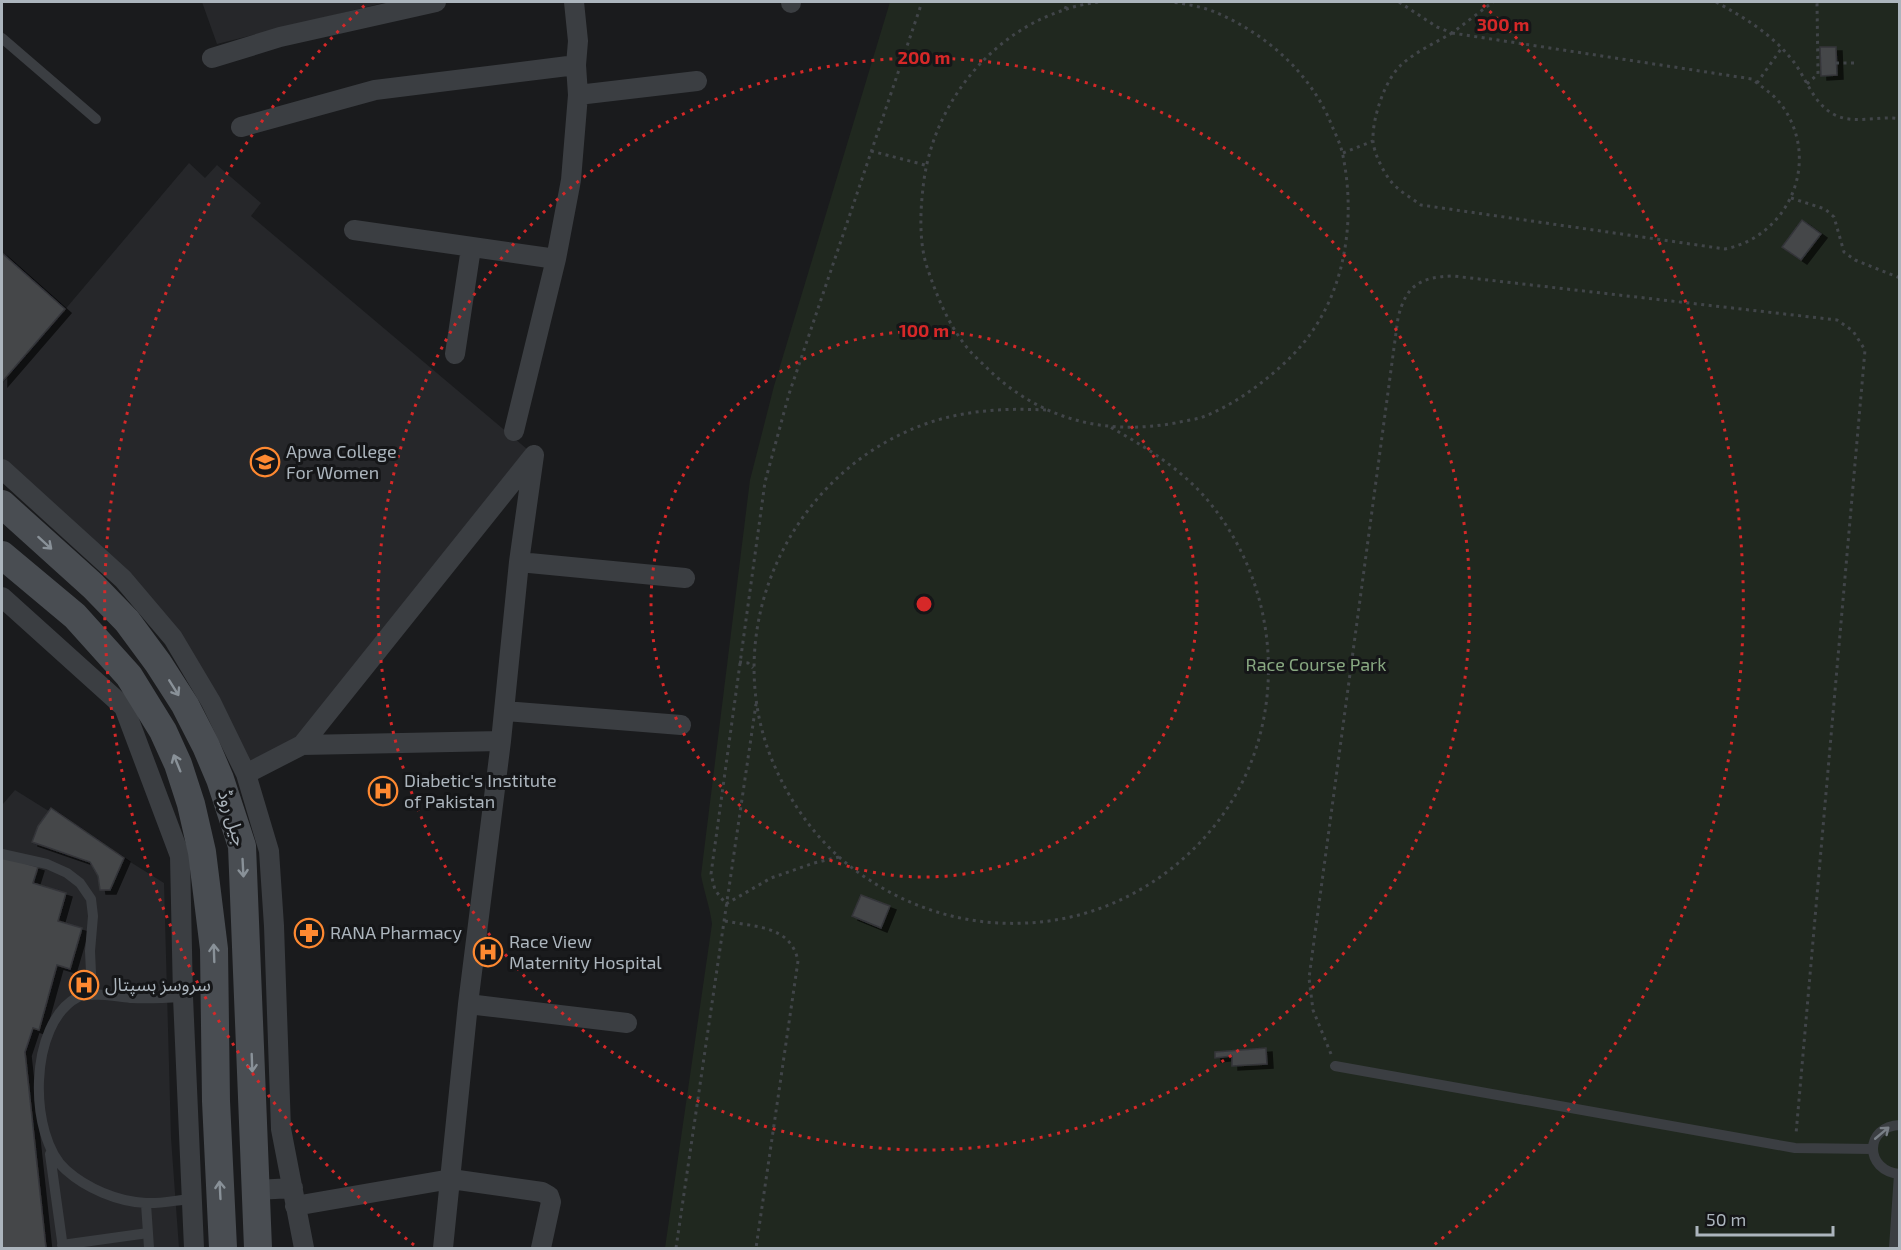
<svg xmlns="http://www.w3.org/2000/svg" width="1901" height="1250" font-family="'Exo 2','Noto Sans Arabic',sans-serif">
	<defs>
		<filter id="shadow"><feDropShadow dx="6" dy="4" stdDeviation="0" flood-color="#0009"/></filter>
	</defs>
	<rect width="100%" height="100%" fill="#1a1b1d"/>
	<path fill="#26272a" d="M202,2h185l-170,42z
		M189,163l16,15 12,-13 44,38 -10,13 283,239 -232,290 -56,29 -73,-136 -171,-169v-85z
		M15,790l149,93 7,255 8,110h-177v-443z"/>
	<path fill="#20281f" d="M890,2h1009v1246h-1234l47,-324c-2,-17 -8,-32 -11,-49l49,-395 24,-94z"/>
	<path fill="#44464a" stroke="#343539" stroke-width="1.5" filter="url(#shadow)" d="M1820,47h16l1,28 -16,1z
		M1802,220l19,14 -20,26 -19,-13z
		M2,253l63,56 -63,73z
		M51,808l73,50 -14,32h-10l-2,-14 -8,-14 -58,-20 6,-16z
		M2,856l36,11 -5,16 33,10 -8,28 24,7 -12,41 -13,-4 -18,65 -6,-2 -8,24 21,196h-44z
		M861,895l29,11 -9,22 -29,-12z
		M1266,1048l1,16 -35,2v-10l-17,2v-6z"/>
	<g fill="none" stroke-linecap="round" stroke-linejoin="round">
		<path stroke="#414549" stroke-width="3" stroke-dasharray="3 4.5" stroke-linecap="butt" d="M1098,2c-10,2 -21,3 -31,7 -79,24 -136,99 -144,179 -3,26 -4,57 5,82 10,29 21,56 41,80 5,6 12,12 18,18 52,51 117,68 188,55 8,-2 17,-3 25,-5 22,-8 43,-21 61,-35 18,-14 36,-30 50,-50 36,-50 44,-118 32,-177 -2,-11 -7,-21 -11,-30 -21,-54 -69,-95 -122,-116 -12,-4 -25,-6 -38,-8
			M1399,2l38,25 15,6 41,-31
			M1716,2c29,16 56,32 77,59 14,18 20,43 42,54 21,10 43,0 65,4
			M1065,9l3,-7
			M1452,33l300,46c11,9 23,16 31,28 38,55 6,129 -58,142l-304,-44c-11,-8 -24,-15 -32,-26 -7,-10 -15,-26 -16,-38 -1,-23 12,-61 28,-76 14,-13 34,-22 51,-32z
			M1836,63h22
			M1757,83l24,-34
			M1807,84l11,-10 -1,-72
			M871,151l54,14
			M1343,153l30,-12
			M1791,198l34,11 9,8 10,35 11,8 45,18
			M1046,410c-39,-2 -78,0 -115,12 -136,45 -212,199 -161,333 20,51 54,97 101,126 46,30 100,45 155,42 76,-3 147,-42 193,-103 72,-96 64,-234 -15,-324 -26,-29 -60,-50 -94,-69
			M739,662l9,1 5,5
			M839,857l-25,6 -43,15 -45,26 -11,-14 -4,-16 54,-392 24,-88 133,-392
			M725,921c29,6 66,4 73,40l-42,287
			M1331,1054l-18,-44 -4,-32 89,-660c8,-33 22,-41 55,-42l384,44 16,11 12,19 -69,784
			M676,1248l80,-544"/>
		<path stroke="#3b3e42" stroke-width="10" d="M2,38l94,81
			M2,854l45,10 20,9 13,10 11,16 2,17 -3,35 2,44
			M183,997c-17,1 -34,2 -51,1 -13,-1 -43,-7 -54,-1 -50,26 -50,139 -12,173 20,18 52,32 80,33 14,1 31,-3 45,-4
			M1335,1066l460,82 77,1
			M1900,1125c-36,1 -36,46 0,49
			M50,1154l13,94
			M148,1233l1,15
			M62,1245l86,-12 -2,-29
			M1894,1248l5,-74"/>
		<path stroke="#3b3e42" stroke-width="20" d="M791,2v1
			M212,58l68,-21 156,-35
			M578,95l119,-14
			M241,127l134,-37 201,-25
			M354,230l202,29
			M455,354l16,-106
			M514,431l42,-172 15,-79 7,-85 -2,-30 2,-24 -4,-39
			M2,469l121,110 50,59 38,64 35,72 23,77 5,75 7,203 23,119
			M519,562l166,16
			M2,597l122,110 56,149 3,141 11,251
			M504,711l177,14
			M302,745l199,-4
			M246,774l56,-29 232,-290
			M468,1004l159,19
			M256,1190l37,-2
			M295,1206l156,-27 91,13 7,4 2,6 -10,46
			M443,1248l25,-244 33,-263 18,-179 15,-107"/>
		<path stroke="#494d52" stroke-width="28" d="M2,504l91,82 34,35 31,42 27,42 21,41 14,33 22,67 16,402
			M2,555l73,61 54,60 34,55 15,33 13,40 11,48 12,97 2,152 7,147"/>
	</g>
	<defs><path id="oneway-shaft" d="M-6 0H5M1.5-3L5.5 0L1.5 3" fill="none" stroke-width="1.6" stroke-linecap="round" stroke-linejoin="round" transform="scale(1.5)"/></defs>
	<g stroke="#899198">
		<use href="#oneway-shaft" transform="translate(45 543) rotate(42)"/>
		<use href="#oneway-shaft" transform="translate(174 688) rotate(58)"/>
		<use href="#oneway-shaft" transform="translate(177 763) rotate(-112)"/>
		<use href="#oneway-shaft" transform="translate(243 868) rotate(87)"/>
		<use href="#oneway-shaft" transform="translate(214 953) rotate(-92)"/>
		<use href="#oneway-shaft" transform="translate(252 1063) rotate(88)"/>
		<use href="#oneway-shaft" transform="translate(220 1190) rotate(-93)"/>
	</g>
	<use stroke="#797f86" href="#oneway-shaft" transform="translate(1882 1133) rotate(-40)"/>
	<g fill="none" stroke="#d62828" stroke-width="3" stroke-dasharray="3 6">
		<circle cx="924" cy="604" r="273"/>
		<circle cx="924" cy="604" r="546"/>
		<path d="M414 1245A819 819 0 0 1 365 5M1483 5A819 819 0 0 1 1434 1245"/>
	</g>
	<defs>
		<g id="university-ring" transform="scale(1.5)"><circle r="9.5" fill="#151618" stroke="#fe8931" stroke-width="1.5"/><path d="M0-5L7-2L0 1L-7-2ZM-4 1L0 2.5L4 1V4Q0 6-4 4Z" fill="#fe8931"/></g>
		<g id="hospital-ring" transform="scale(1.5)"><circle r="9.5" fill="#151618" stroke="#fe8931" stroke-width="1.5"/><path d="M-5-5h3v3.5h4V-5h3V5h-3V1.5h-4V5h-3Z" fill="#fe8931"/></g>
		<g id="pharmacy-ring" transform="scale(1.5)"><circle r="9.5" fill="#151618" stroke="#fe8931" stroke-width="1.5"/><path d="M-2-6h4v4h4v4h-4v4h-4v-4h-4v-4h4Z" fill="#fe8931"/></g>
	</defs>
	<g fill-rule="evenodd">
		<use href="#university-ring" x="265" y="462"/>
		<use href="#hospital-ring" x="383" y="791"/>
		<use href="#pharmacy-ring" x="309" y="933"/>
		<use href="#hospital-ring" x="488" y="952"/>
		<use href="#hospital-ring" x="84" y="985"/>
	</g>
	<g text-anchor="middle" stroke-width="6" stroke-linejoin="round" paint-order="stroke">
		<g font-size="18" fill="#acb5bd" stroke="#151618" text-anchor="start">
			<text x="286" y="458">Apwa College<tspan x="286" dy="21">For Women</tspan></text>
			<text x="404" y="787">Diabetic's Institute<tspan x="404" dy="21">of Pakistan</tspan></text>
			<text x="330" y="939">RANA Pharmacy</text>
			<text x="509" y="948">Race View<tspan x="509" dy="21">Maternity Hospital</tspan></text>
			<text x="105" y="991">سروسز ہسپتال</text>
		</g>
		<g font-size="18" fill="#89a982" stroke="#151618">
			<text x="1316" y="671">Race Course Park</text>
		</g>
		<g font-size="18" fill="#acb5bd" stroke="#151618">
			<text transform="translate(232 818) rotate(73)" y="6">جیل روڈ</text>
		</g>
	</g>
	<circle cx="924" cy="604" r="9" fill="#d62828" stroke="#151618" stroke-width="3"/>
	<g font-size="18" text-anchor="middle" font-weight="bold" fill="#d62828" stroke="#151618" stroke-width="6" stroke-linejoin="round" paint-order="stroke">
		<text x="1503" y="31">300 m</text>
		<text x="924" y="64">200 m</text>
		<text x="924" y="337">100 m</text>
	</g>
	<rect width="1901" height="1250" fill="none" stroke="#acb5bd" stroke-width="6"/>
	<path d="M1697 1226v9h136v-9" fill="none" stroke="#acb5bd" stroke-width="3"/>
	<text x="1706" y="1226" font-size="18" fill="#acb5bd" stroke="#151618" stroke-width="4.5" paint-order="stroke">50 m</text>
</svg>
